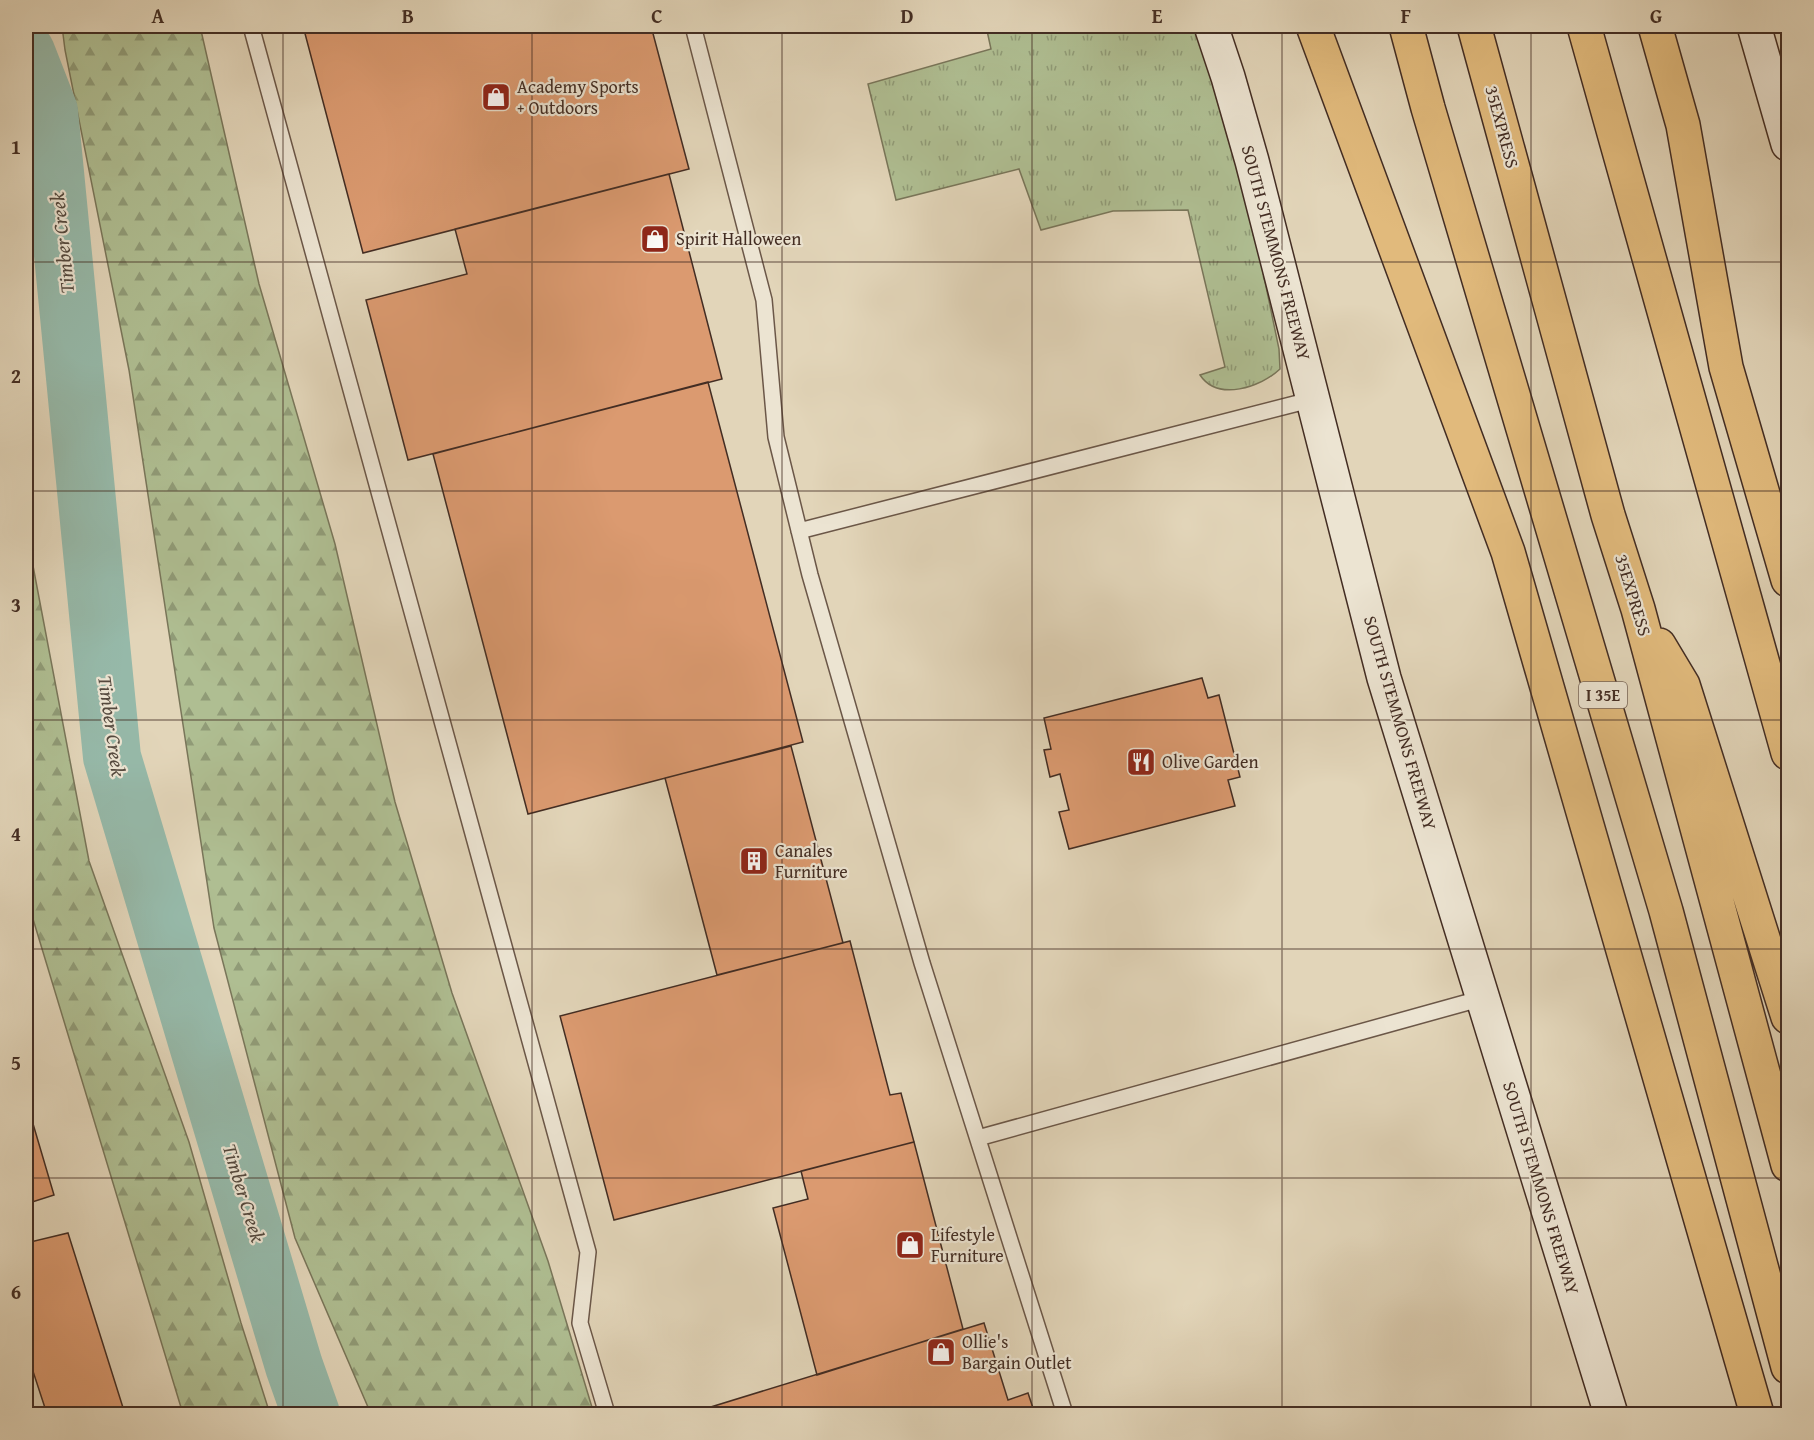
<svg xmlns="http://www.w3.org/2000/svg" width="1814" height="1440" font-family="'Gentium Book Plus',serif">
	<defs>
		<pattern id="grass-tufts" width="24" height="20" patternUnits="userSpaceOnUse" patternTransform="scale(1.5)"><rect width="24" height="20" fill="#afbe92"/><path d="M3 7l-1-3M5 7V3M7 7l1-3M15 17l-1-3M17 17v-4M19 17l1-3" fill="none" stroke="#909b77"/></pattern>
		<pattern id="forest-firs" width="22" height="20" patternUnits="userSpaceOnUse" patternTransform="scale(1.5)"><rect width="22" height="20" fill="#afbe92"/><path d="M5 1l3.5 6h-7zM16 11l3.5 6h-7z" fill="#909b77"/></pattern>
	</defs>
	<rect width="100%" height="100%" fill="#e2d5b9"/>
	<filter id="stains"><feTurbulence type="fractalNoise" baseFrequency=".00333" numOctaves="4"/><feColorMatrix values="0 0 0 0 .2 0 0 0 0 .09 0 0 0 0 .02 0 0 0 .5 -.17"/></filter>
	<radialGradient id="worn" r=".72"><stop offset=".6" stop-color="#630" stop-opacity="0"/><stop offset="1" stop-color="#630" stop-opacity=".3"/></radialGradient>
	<path fill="url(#grass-tufts)" stroke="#79765a" stroke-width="1.5" d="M986,26h210l58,203 25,120 1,20c-19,18 -62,33 -80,6l25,-8 -37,-157 -75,1 -72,19 -22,-61 -123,31 -28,-116 123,-35z"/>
	<path fill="url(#forest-firs)" stroke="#79765a" stroke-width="1.5" d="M62,26h138l59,258 76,260 60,258 57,191 96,268 46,153h-223l-76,-176 -81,-310 -85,-558 -64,-320z
		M26,529l63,332 100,281 52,181 29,91h-87l-150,-495 -7,-28z"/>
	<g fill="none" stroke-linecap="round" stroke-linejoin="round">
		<path stroke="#96b9a9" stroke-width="58" d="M26,52l23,59 63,646 182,609 17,48"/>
	</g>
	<path fill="#db9a70" stroke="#432d23" stroke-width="1.5" d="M303,26h348l38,143 -326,84z
		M669,174l53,205 -314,81 -42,-160 101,-26 -12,-45z
		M708,382l95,360 -275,72 -95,-360z
		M1202,678l6,20 11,-3 21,82 -12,3 7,26 -166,43 -10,-37 10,-2 -9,-36 -10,3 -6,-27 7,-1 -7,-31z
		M791,746l52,197 -126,32 -52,-197z
		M850,941l40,154 11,-2 13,49 -300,78 -54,-204z
		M26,1100l28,95 -28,9z
		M914,1142l49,187 -146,46 -44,-167 35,-9 -7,-28z
		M68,1233l57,181h-78l-21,-64v-107z
		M984,1323l24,77 20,-7 7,21h-347z"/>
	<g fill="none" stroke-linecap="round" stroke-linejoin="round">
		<g stroke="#6b5748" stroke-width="18">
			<path id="service" d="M251,26l337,1226 -8,71 27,91
				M693,26l71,274 12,137 34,138 112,388 143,451
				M799,531l515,-132
				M978,1138l505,-140"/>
		</g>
		<g stroke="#432d23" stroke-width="36">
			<path id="secondary" d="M1211,26l17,51 24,84 132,517 227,736
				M1754,26l34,118"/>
		</g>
		<g stroke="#432d23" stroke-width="36">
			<path id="motorway" d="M1313,26l195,526 249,862
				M1406,26l22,82 238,803 122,456
				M1474,26l134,489 30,94 150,556
				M1584,26l204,727
				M1655,26l28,99 43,242 62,213
				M1659,645l24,40 105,332"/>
		</g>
		<use href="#service" stroke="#ece4d2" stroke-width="15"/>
		<use href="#secondary" stroke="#ece4d2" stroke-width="33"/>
		<use href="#motorway" stroke="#e1ba7c" stroke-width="33"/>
	</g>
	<path fill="none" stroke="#432d23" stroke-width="1.5" stroke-opacity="0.55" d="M283,26v1388M532,26v1388M782,26v1388M1032,26v1388M1282,26v1388M1531,26v1388M26,262h1762M26,491h1762M26,720h1762M26,949h1762M26,1178h1762"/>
	<defs>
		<g id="shop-square" transform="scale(1.5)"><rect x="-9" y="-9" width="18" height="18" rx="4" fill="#8f2418" stroke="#ece4d2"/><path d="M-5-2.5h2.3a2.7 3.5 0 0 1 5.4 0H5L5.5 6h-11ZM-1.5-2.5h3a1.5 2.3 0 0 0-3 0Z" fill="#fff"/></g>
		<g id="restaurant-square" transform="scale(1.5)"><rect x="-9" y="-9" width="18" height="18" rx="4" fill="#8f2418" stroke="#ece4d2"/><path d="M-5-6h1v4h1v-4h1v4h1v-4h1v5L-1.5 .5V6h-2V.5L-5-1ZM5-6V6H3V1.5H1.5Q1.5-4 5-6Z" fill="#fff"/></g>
		<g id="building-square" transform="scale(1.5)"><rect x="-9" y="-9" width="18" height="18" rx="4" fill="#8f2418" stroke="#ece4d2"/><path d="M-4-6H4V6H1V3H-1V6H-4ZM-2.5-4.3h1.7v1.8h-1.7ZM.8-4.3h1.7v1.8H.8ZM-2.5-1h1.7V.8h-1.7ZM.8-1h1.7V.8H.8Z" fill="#fff"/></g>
	</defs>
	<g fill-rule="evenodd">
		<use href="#shop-square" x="496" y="97"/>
		<use href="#shop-square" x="655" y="239"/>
		<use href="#restaurant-square" x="1141" y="762"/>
		<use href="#building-square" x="754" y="861"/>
		<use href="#shop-square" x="910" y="1245"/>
		<use href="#shop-square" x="941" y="1352"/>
	</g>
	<g text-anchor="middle" stroke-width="4.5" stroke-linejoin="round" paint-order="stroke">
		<rect fill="#ece4d2" stroke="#766458" stroke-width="1.5" x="1579" y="682" width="48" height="26" rx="4.5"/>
		<g font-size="16" font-weight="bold" fill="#432d23">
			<text x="1603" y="701">I 35E</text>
		</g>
		<g font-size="18" fill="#432d23" stroke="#ece4d2" text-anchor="start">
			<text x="517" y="93">Academy Sports<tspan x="517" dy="21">+ Outdoors</tspan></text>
			<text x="676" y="245">Spirit Halloween</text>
			<text x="1162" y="768">Olive Garden</text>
			<text x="775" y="857">Canales<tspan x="775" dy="21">Furniture</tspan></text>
			<text x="931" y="1241">Lifestyle<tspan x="931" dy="21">Furniture</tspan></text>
			<text x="962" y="1348">Ollie's<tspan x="962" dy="21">Bargain Outlet</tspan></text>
		</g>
		<g font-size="18" fill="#432d23" stroke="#ece4d2">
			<text transform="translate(1502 127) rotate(75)" y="6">35EXPRESS</text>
			<text transform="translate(1276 253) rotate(75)" y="6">SOUTH STEMMONS FREEWAY</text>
			<text transform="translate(1633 595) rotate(73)" y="6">35EXPRESS</text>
			<text transform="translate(1400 723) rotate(74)" y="6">SOUTH STEMMONS FREEWAY</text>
			<text transform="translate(1541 1188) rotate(73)" y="6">SOUTH STEMMONS FREEWAY</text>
		</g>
		<g font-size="20" font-style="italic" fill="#54493e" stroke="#ece4d2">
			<text transform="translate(62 243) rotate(-96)" y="7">Timber Creek</text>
			<text transform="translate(112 726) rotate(82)" y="7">Timber Creek</text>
			<text transform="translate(244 1193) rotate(73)" y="7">Timber Creek</text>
		</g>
	</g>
	<rect width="1814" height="1440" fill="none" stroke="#e2d5b9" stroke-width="66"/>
	<rect x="33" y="33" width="1748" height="1374" fill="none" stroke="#432d23" stroke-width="2"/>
	<g font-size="20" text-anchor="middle" font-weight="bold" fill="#432d23">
		<text x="158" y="23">A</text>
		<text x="408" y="23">B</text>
		<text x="657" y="23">C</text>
		<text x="907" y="23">D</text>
		<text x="1157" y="23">E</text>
		<text x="1406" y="23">F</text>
		<text x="1656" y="23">G</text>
		<text x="16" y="154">1</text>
		<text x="16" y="383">2</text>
		<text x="16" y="612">3</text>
		<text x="16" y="841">4</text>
		<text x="16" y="1070">5</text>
		<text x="16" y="1299">6</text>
	</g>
	<rect width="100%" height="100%" filter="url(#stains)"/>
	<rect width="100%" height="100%" fill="url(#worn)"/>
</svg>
